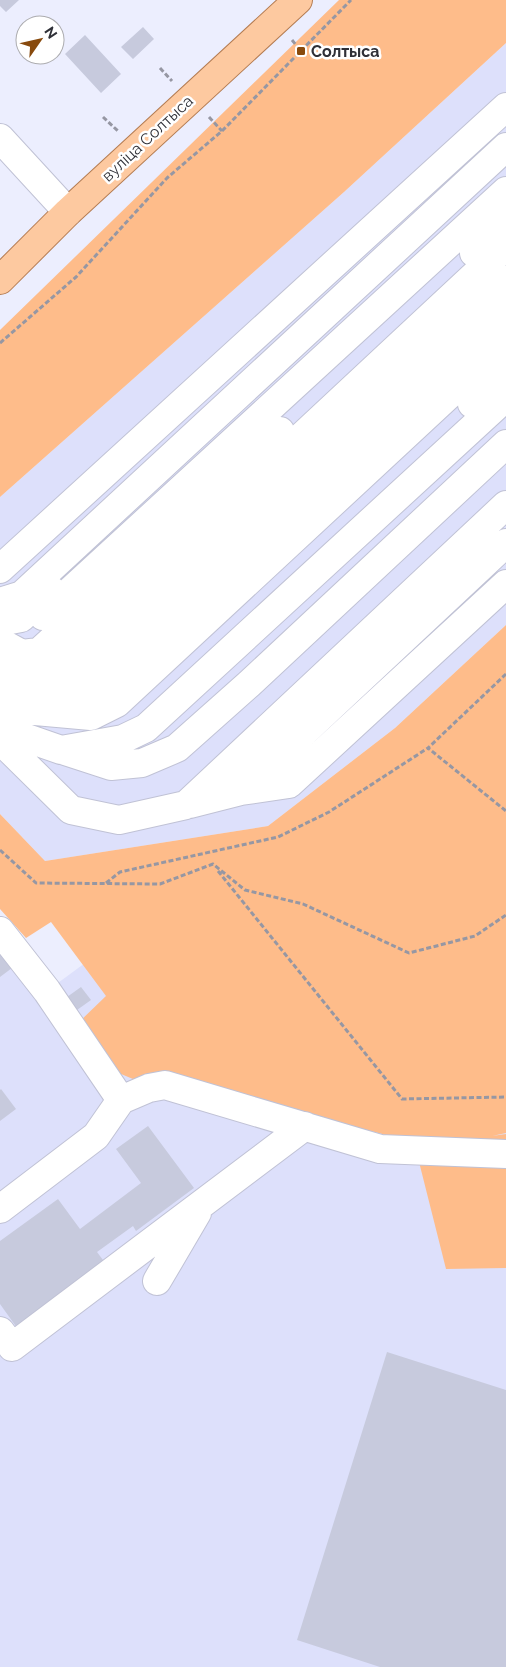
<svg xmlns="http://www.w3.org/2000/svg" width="506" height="1667" font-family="Raleway,sans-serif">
	<rect width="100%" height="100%" fill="#eceefe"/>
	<path fill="#dde0fb" d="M506,43v582l-111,103 -127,98 -223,35 -45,-47v-317l344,-305z
		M195,882l311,234v551h-506v-721l47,45z"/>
	<path fill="#febc8a" d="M339,0h167v43l-162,149 -344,305v-167z
		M506,625v508l-14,3 14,-2v134l-60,1 -31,-123 6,-2 -272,-70 -9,8 -26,-11 -37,-47 29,-28 -55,-74 -25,16 -26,-29v-95l45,47 223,-35 127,-98z"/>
	<path fill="#c7cadd" d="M0,0h19l-13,12 -6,-6z
		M143,27l11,12 -21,20 -12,-12z
		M85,35l36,39 -20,19 -36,-39z
		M0,951l12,17 -12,9z
		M81,987l10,13 -21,15 -10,-13z
		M1,1089l15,20 -16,12v-31z
		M148,1126l46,62 -58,43 -3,-5 -36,26 12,16 -89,64 -20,-28v-63l58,-42 22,30 61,-46 -25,-34z
		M387,1352l119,38v277h-126l-83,-27z"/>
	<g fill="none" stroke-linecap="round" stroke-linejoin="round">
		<g stroke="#c0c2d5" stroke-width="30">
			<path id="minor" d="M0,138l68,74
				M474,253l32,-30
				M472,404l34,-32
				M0,569l506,-462
				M0,602l22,-7 484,-448
				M43,616l463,-425
				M0,622l21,-4 30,-28
				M0,642l22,12 17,-2 241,-221
				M0,665l12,11 32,-3 20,-15 442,-412
				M18,681l7,5 38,5 443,-411
				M0,687l24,23 67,6 26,-13 389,-361
				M74,692l21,-1 11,-6 209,-192 191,-180
				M0,718l18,17 43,15 62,-11 23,-11 360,-331
				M0,740l71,70 48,10 67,-15 320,-300
				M65,751l46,15 31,-3 35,-15 72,-64 257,-240
				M241,791l48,-7 217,-200
				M190,804l51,-13 265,-248
				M0,931l47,60 74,109
				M0,1209l96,-73 25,-36 28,-12 16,-3 215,64 126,5
				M157,1281l40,-68
				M0,1331l12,16 293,-221"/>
		</g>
		<g stroke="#b47c52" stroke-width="30">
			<path id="major" d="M0,280l68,-68 230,-212"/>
		</g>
		<path stroke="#9697a3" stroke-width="3" stroke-dasharray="5 2.5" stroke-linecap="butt" d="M292,40l9,11
			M160,68l12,13
			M103,117l16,15
			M209,117l13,14
			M0,343l76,-66 91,-99 55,-47 129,-131
			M506,674l-78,74 78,63
			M0,850l36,33 124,1 53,-20 32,26 58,14 106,49 66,-17 31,-21
			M218,871l184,228 104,-2
			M106,883l14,-11 158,-35 51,-25 99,-64"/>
		<use href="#minor" stroke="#fff" stroke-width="28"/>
		<use href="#major" stroke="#fdc9a0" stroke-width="28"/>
	</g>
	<rect fill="#884a0d" stroke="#fff" stroke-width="2" x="296" y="46" width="10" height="10" rx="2.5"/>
	<g text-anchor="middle" stroke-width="5" stroke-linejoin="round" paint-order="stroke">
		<g font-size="16" font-weight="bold" fill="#2f3037" stroke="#fff" text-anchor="start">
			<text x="311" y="57">Солтыса</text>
		</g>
		<g font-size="16" fill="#2f3037" stroke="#fff">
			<text transform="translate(147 138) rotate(-43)" y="6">вуліца Солтыса</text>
		</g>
	</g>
	<g transform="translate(40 40) rotate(56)"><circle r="24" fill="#ffffff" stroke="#acacaf"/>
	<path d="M0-4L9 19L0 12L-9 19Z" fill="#884a0d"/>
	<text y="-8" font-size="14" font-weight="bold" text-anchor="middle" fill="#2f3037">N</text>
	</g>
</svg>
